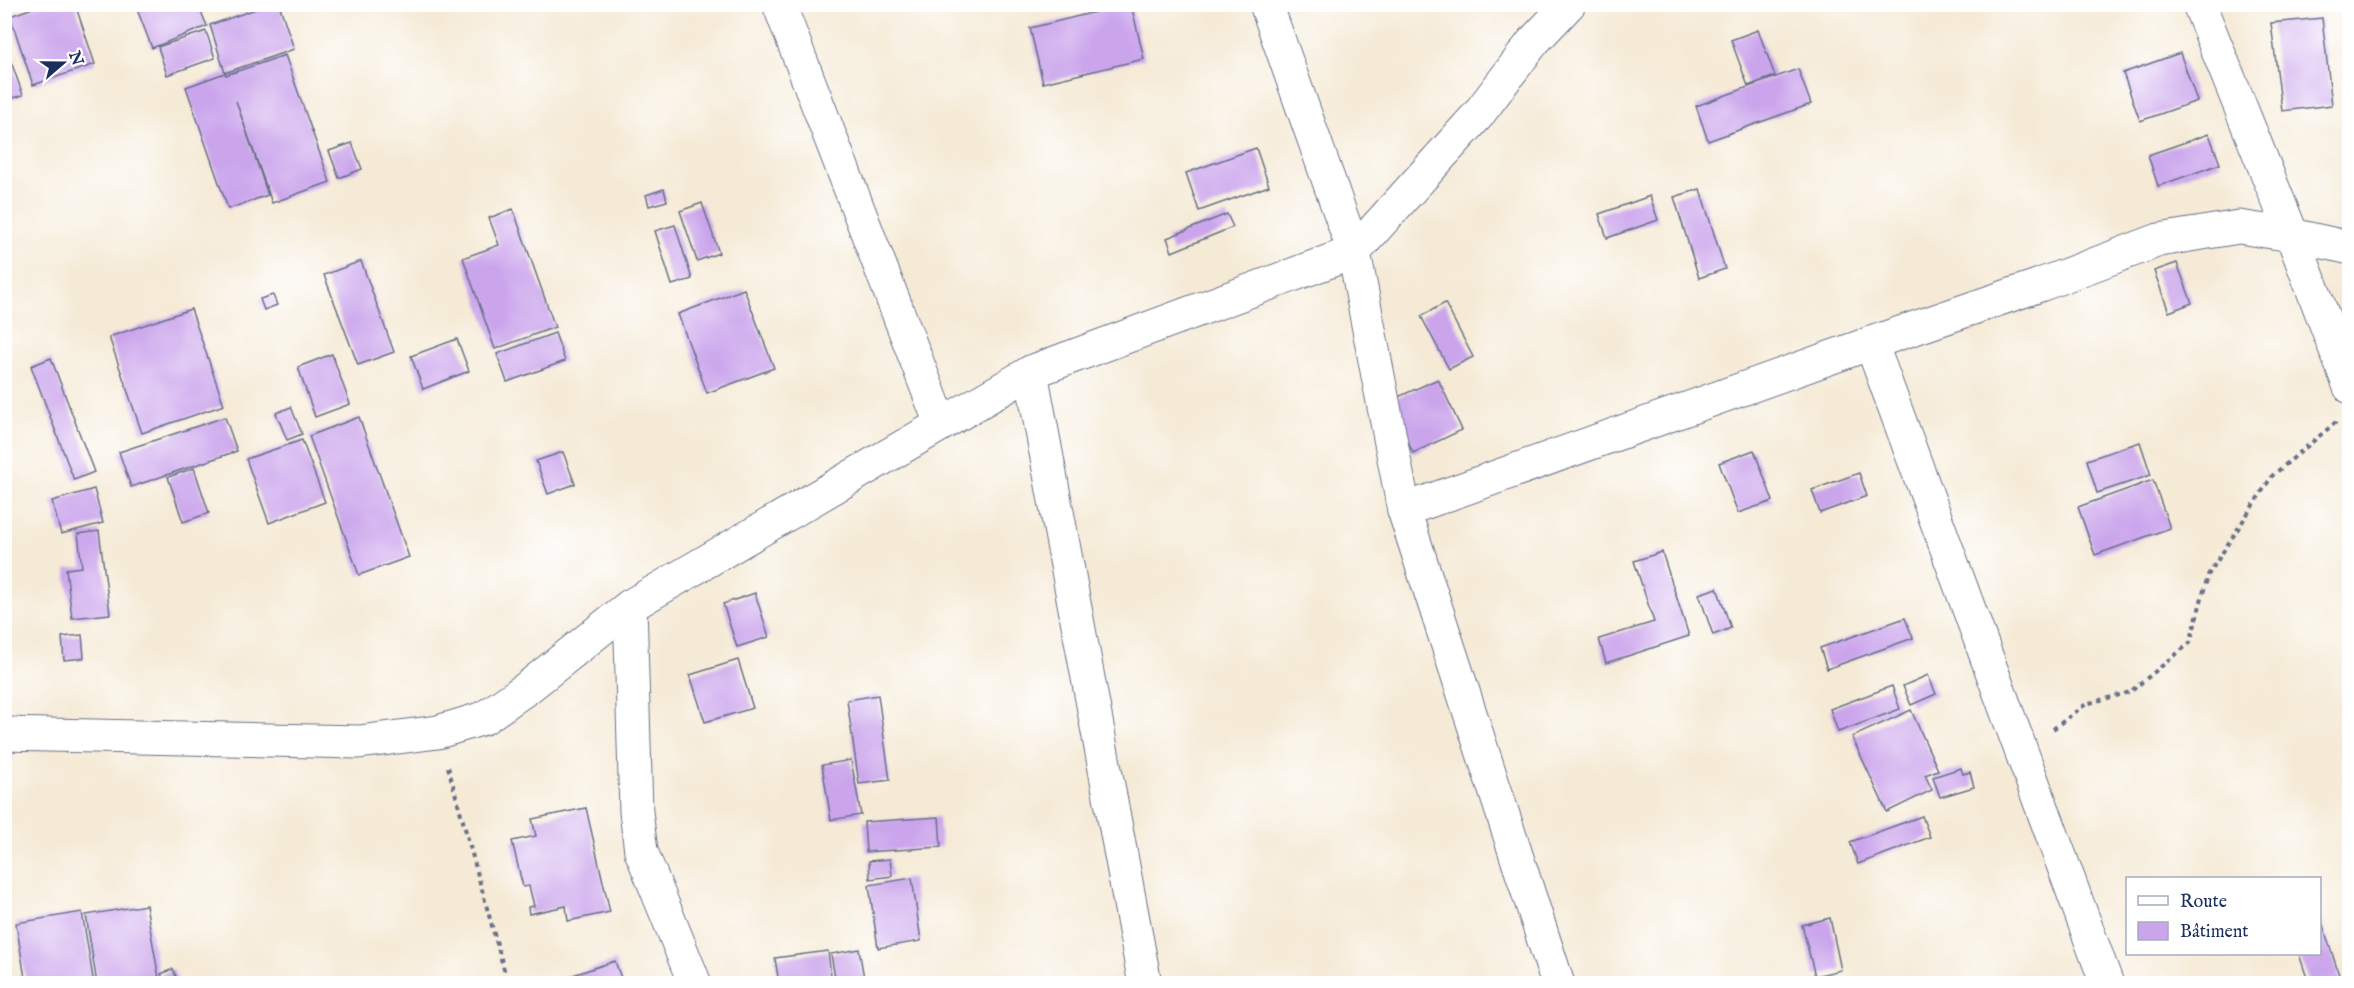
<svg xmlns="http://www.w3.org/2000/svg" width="2354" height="988" font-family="'IM FELL English',serif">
  <rect width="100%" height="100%" fill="#fff"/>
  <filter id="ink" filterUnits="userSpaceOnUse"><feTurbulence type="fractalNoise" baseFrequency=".0167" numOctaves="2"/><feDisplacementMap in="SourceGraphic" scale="12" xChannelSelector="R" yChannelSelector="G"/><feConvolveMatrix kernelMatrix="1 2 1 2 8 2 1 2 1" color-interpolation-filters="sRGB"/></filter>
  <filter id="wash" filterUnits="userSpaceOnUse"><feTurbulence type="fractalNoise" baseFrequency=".008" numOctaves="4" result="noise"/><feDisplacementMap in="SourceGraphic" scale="24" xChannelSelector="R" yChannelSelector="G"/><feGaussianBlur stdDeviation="1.35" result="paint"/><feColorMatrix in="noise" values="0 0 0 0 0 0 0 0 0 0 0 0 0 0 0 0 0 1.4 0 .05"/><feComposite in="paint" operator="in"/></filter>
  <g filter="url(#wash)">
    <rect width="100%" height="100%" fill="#f5ead6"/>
    <g id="blocks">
      <g fill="#cba5ec">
        <path d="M 44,4 L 75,4 L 95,64 L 33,85 L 10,16 Z"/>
        <path d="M 135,4 L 198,4 L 207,26 L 152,48 Z"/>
        <path d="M 270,4 L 279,4 L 294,49 L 225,73 L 210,25 Z"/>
        <path d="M 1128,4 L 1131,4 L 1144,59 L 1043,83 L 1030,28 Z"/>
        <path d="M 2322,18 L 2332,105 L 2282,111 L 2271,23 Z"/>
        <path d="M 1758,30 L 1775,76 L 1748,86 L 1731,40 Z"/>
        <path d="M 206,31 L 215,58 L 167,75 L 158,47 Z"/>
        <path d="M 4,42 L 23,95 L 4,101 Z"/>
        <path d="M 2180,53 L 2197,101 L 2140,121 L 2123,73 Z"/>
        <path d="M 285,55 L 330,182 L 272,203 L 236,101 L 268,195 L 228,209 L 186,87 L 225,73 L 226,75 Z"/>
        <path d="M 1798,69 L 1811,104 L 1708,141 L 1696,106 Z"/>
        <path d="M 2209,134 L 2220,164 L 2158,186 L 2148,155 Z"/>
        <path d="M 352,143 L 362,169 L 339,178 L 329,151 Z"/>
        <path d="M 1256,148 L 1269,186 L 1199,211 L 1186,173 Z"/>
        <path d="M 664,189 L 667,201 L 649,206 L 646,195 Z"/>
        <path d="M 1700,189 L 1725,269 L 1699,278 L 1674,197 Z"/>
        <path d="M 1650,196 L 1658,220 L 1607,238 L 1599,214 Z"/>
        <path d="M 702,203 L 719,253 L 697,261 L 680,211 Z"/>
        <path d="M 513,209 L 555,327 L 495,349 L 463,258 L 499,245 L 489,218 Z"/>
        <path d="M 1227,214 L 1233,227 L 1172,252 L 1167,238 Z"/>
        <path d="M 675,225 L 692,279 L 672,285 L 655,231 Z"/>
        <path d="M 361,261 L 394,352 L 358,365 L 324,275 Z"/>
        <path d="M 2177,263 L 2192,303 L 2169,312 L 2154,271 Z"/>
        <path d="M 744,289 L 774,368 L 707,393 L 678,314 Z"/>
        <path d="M 273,295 L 277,305 L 264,310 L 260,299 Z"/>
        <path d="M 1445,303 L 1473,357 L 1449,369 L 1421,316 Z"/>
        <path d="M 191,309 L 224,405 L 142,433 L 109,337 Z"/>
        <path d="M 555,333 L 565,361 L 507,382 L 497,354 Z"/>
        <path d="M 457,339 L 469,371 L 423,389 L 411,356 Z"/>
        <path d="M 332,354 L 350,404 L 315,417 L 298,367 Z"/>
        <path d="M 51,358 L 94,472 L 74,480 L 31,366 Z"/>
        <path d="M 1438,379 L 1462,430 L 1413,453 L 1389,401 Z"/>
        <path d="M 291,407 L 302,434 L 287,440 L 276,413 Z"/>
        <path d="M 225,417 L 237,451 L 131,487 L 119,452 Z"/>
        <path d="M 359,417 L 409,557 L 359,575 L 309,436 Z"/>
        <path d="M 302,440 L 325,502 L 269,523 L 246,459 Z"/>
        <path d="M 2140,442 L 2151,475 L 2097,493 L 2087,460 Z"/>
        <path d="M 1754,450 L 1773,501 L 1738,513 L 1719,463 Z"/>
        <path d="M 563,452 L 575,484 L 548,494 L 536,461 Z"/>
        <path d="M 194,468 L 209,513 L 183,522 L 168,477 Z"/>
        <path d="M 1859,473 L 1867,496 L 1820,513 L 1812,490 Z"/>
        <path d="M 2153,480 L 2170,528 L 2095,555 L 2078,507 Z"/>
        <path d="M 94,489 L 103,523 L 61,534 L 52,501 Z"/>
        <path d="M 99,531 L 110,614 L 72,618 L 66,569 L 82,567 L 78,534 Z"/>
        <path d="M 1662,552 L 1689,636 L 1606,663 L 1599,639 L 1654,622 L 1634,561 Z"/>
        <path d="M 1717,588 L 1731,628 L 1713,635 L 1699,594 Z"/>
        <path d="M 755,593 L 769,637 L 737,647 L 723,604 Z"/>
        <path d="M 1905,618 L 1913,638 L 1827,669 L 1820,648 Z"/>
        <path d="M 82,635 L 84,658 L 64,660 L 62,637 Z"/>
        <path d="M 738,660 L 753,708 L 705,722 L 690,675 Z"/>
        <path d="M 1928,675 L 1936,694 L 1911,705 L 1903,686 Z"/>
        <path d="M 1892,686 L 1900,709 L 1838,732 L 1830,709 Z"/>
        <path d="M 878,695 L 890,780 L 859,784 L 847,700 Z"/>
        <path d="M 1911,710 L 1938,770 L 1925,775 L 1932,790 L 1887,812 L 1852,737 Z"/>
        <path d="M 851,760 L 861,815 L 831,820 L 822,765 Z"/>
        <path d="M 1961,768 L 1963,774 L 1970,772 L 1974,787 L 1940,797 L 1933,777 Z"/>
        <path d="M 586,808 L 610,912 L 568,921 L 566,906 L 529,914 L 528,907 L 534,906 L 529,886 L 523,887 L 512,841 L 536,836 L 532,819 Z"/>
        <path d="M 1922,816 L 1930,837 L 1858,864 L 1850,842 Z"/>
        <path d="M 939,817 L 941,847 L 866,852 L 864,822 Z"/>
        <path d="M 890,859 L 892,876 L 870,879 L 869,861 Z"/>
        <path d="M 912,878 L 921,941 L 878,948 L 869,885 Z"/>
        <path d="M 146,905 L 160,984 L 97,984 L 86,915 Z"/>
        <path d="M 82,912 L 94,984 L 26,984 L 16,923 Z"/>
        <path d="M 2320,916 L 2342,984 L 2309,984 L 2299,954 L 2320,954 Z"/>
        <path d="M 1830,918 L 1841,970 L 1815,976 L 1802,925 Z"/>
        <path d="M 859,949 L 865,984 L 836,984 L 831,954 Z"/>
        <path d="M 828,951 L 832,984 L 779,984 L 775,958 Z"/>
        <path d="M 615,961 L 623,984 L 573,984 L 570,976 Z"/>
        <path d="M 173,969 L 179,984 L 165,984 L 161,974 Z"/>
      </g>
    </g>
  </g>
  <g filter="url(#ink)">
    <use href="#blocks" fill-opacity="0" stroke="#677088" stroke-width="1.5"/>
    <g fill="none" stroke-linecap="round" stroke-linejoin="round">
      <defs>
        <g id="street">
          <path d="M 779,4 L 941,424"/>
          <path d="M 1266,4 L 1354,252 L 1404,510 L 1558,984"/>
          <path d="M 2199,4 L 2292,235 L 2350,248"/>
          <path d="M 1871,343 L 2107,984"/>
          <path d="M 1031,372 L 1145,984"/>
          <path d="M 1404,510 L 1871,343 L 2040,285 L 2159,240 L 2239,227 L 2292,235 L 2350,387"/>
          <path d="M 630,606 L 636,812 L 641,851 L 695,984"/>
          <path d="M 4,734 L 359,742 L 438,732 L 484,718 L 527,688 L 630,606 L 1031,372 L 1354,252 L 1477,116 L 1533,42 L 1569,4"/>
        </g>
      </defs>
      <use href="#street" stroke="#677088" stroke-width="35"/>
      <g stroke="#677088" stroke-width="4" stroke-dasharray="4.5 4.5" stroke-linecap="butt">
        <path d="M 2053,729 L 2086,704 L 2130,692 L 2190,643 L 2208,575 L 2272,476 L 2336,422"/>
        <path d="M 448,767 L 508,984"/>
      </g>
      <use href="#street" stroke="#fff" stroke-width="33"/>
    </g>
  </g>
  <rect width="2354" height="988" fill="none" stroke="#fff" stroke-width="24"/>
  <rect x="2126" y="877" width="195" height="78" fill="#ffffff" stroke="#a4acbf" stroke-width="1.5"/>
  <rect x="2138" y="896" width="30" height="9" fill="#ffffff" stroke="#a4acbf" stroke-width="1.5"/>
  <text x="2180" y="907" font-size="18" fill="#1b2f5e">Route</text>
  <rect x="2138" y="922" width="30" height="18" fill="#cba5ec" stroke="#a4acbf" stroke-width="1.5"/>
  <text x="2180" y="937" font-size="18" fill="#1b2f5e">Bâtiment</text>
  <g transform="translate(63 63) rotate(70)" stroke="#ffffff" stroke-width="4.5" paint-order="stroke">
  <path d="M0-4.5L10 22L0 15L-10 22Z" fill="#1b2f5e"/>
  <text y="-9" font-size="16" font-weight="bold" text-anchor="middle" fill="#1b2f5e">N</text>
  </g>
</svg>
